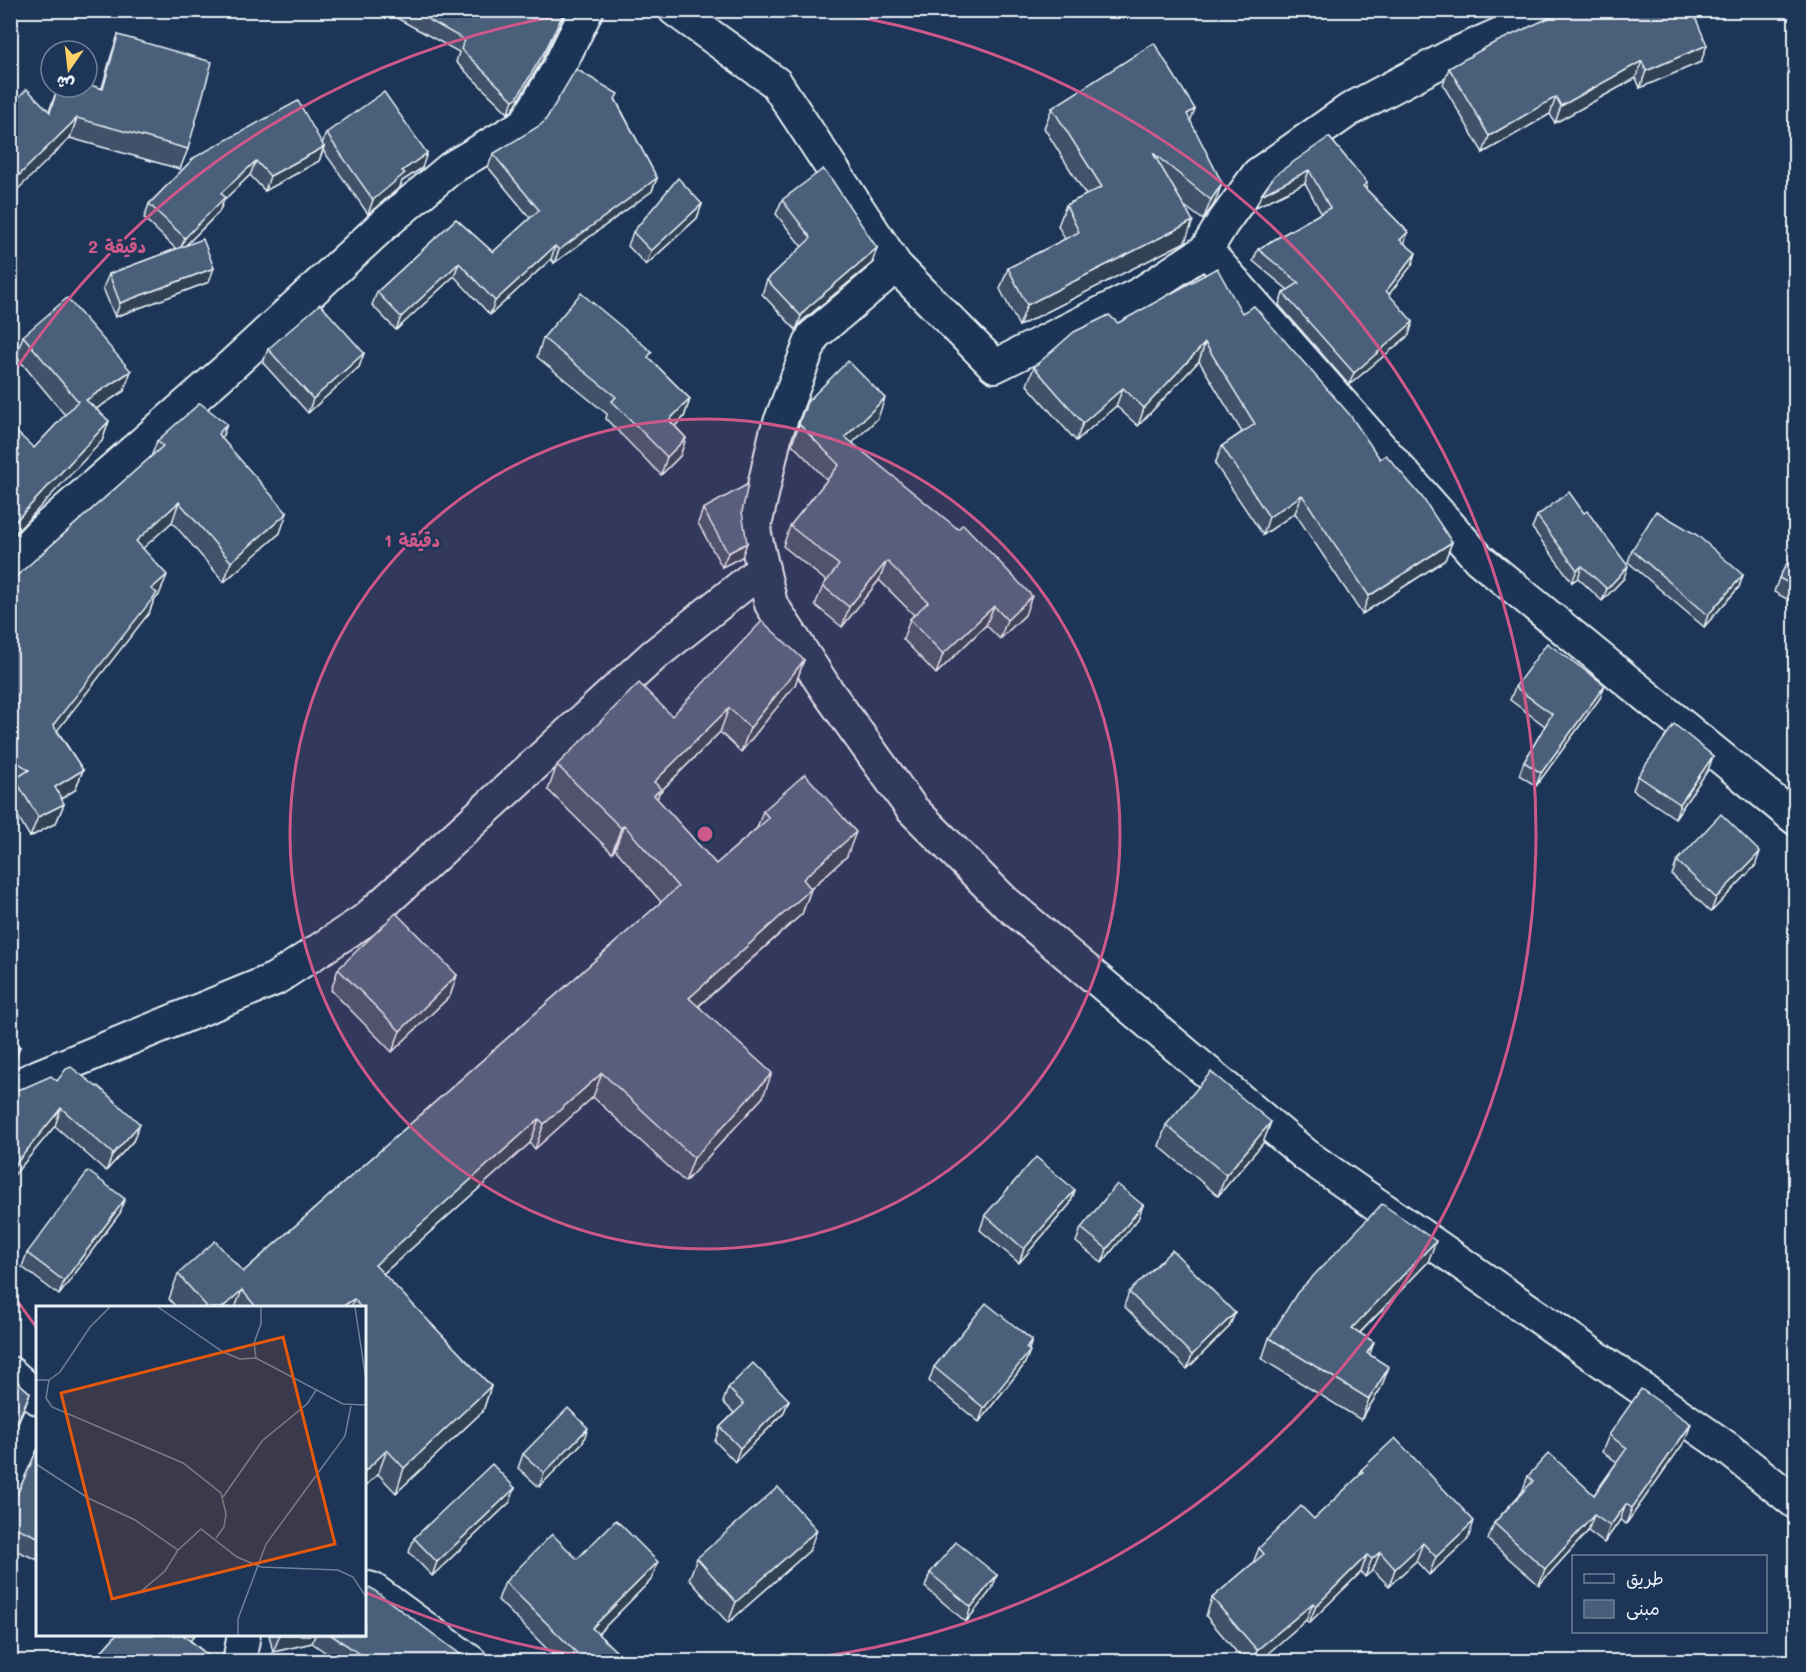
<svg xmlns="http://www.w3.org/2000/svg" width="1806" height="1672" font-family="Mali,'Playpen Sans Arabic',sans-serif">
  <rect width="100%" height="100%" fill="#1d3557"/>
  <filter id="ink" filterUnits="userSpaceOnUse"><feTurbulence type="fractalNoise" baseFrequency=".0167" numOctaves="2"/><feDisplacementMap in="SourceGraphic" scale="12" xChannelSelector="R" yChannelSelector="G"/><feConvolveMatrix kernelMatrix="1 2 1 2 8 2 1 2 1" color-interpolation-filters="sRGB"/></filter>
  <g filter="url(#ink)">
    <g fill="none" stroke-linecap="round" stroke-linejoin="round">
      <defs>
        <g id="minor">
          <path d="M 675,10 L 776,83 L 896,266 L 995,366 L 1141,293 L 1206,250 L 1479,559 L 1796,819"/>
          <path d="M 1206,250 L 1222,224 L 1258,174 L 1349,110 L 1453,55 L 1554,10"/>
          <path d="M 896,266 L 813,336 L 776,433 L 754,530 L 771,604 L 826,689 L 912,809 L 1004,901 L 1307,1156 L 1727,1448 L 1796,1503"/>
          <path d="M 10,565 L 40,533 L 233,364 L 382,226 L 451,168 L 525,124 L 557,71 L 587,10"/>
          <path d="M 10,1089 L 36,1077 L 275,979 L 365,920 L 653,656 L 763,569"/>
          <path d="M 10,1373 L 38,1398"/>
          <path d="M 364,1587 L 372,1589 L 471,1662"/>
          <path d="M 239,1662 L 244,1634"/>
        </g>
      </defs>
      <use href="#minor" stroke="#e8f1f8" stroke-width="36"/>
      <use href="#minor" stroke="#1d3557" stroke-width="32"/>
    </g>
    <g fill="#3f5169" stroke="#e8f1f8" stroke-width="1.5">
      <path d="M 382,10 L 565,10 L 561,22 L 541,62 L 512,111 L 508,113 L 456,62 L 459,52 Z"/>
      <path d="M 1576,13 L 1701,62 L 1640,88 L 1636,78 L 1555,123 L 1550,114 L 1483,153 L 1443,85 L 1449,68 Z"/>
      <path d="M 118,35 L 188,149 L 180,169 L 70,138 L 49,111 L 58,87 L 87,87 L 102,88 L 111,56 Z"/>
      <path d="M 616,100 L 657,178 L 652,191 L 554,263 L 551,259 L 490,315 L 454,276 L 396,330 L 372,305 L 377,292 L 456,219 L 493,252 L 530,218 L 488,167 L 493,154 Z"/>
      <path d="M 1052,108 L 1190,121 L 1222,183 L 1214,204 L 1203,220 L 1182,204 L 1185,242 L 1019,326 L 1000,289 L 1008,268 L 1065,239 L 1058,226 L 1066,205 L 1086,195 L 1044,128 Z"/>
      <path d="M 326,133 L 422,168 L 402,181 L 400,187 L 368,214 L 323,150 L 319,161 L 265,191 L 250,175 L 224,200 L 219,212 L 186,245 L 209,282 L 115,317 L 103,288 L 109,274 L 176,249 L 144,218 L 149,204 L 195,157 L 322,144 Z"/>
      <path d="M 1329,137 L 1367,183 L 1366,189 L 1408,232 L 1404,243 L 1416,253 L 1412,265 L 1389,294 L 1409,335 L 1349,385 L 1279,305 L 1283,293 L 1288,290 L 1253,261 L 1258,249 L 1321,213 L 1305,183 L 1256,207 Z"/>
      <path d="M 782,200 L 872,263 L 801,322 L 796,330 L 762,294 L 767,280 L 802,247 L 776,214 Z"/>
      <path d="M 702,204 L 697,218 L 646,265 L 628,246 L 633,232 Z"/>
      <path d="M 1242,313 L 1380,459 L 1452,542 L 1445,560 L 1362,614 L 1295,513 L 1263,535 L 1215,464 L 1222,446 L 1242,432 L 1199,361 L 1138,426 L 1116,406 L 1076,441 L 1027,385 L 1034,367 L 1118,323 Z"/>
      <path d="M 23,336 L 124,391 L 96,409 L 109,421 L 102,441 L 34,448 L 65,415 L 16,356 Z"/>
      <path d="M 543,338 L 650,359 L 690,399 L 684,417 L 675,426 L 686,438 L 680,456 L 661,475 L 606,419 L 607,414 L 537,357 Z"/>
      <path d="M 268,349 L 364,353 L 359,367 L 308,413 L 263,363 Z"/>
      <path d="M 807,402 L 878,418 L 852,443 L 1025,615 L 1000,639 L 986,625 L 936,674 L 903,639 L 910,619 L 914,615 L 879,580 L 842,627 L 815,605 L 823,586 L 826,581 L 783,546 L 790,526 L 827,480 L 792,444 Z"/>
      <path d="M 227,424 L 222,438 L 280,533 L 224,582 L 172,522 L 143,548 L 159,595 L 154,600 L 149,613 L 57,730 L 83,770 L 75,790 L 61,799 L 64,804 L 56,823 L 30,837 L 10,803 L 10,792 L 14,784 L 10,782 L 10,582 L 151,457 L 157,441 Z"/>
      <path d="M 703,509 L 742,557 L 722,567 L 698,523 Z"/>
      <path d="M 1537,516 L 1624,578 L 1602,601 L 1578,578 L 1572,582 L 1532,528 Z"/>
      <path d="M 1796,547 L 1796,604 L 1774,592 L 1779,578 Z"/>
      <path d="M 1632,550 L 1743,575 L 1739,587 L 1704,627 L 1628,562 Z"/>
      <path d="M 804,660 L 795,685 L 741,752 L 720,732 L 659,793 L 657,799 L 716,864 L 757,828 L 763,811 L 847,856 L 811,889 L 802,914 L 699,1006 L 763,1097 L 685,1182 L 593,1097 L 535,1149 L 530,1143 L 383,1274 L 491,1386 L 483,1411 L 396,1493 L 378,1474 L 364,1487 L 364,1308 L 177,1308 L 169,1299 L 178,1274 L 243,1272 L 661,902 L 615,849 L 612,853 L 548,790 L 557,765 Z"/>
      <path d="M 1515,687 L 1600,698 L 1536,786 L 1519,775 L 1524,762 L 1545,726 L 1510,700 Z"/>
      <path d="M 1713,756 L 1708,770 L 1675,818 L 1633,790 L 1638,776 Z"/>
      <path d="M 1677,861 L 1755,866 L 1711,912 L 1672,875 Z"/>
      <path d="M 338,969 L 457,975 L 450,996 L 392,1052 L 331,990 Z"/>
      <path d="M 57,1081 L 140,1124 L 133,1141 L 106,1171 L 55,1126 L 10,1180 L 10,1088 L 14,1090 L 24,1088 Z"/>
      <path d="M 1166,1125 L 1263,1143 L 1218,1196 L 1159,1146 Z"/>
      <path d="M 1075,1190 L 1070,1204 L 1019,1263 L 980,1230 L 985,1215 Z"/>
      <path d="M 1143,1205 L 1138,1219 L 1102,1263 L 1076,1242 L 1081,1228 Z"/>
      <path d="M 120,1213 L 59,1295 L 22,1267 L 27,1253 Z"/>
      <path d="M 1428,1262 L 1360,1333 L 1369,1355 L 1381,1388 L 1361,1420 L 1262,1359 L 1269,1338 Z"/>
      <path d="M 1129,1292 L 1235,1313 L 1229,1327 L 1187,1369 L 1124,1306 Z"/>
      <path d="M 1032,1340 L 1024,1365 L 979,1422 L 929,1381 L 934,1367 Z"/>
      <path d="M 10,1375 L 30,1393 L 10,1441 Z"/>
      <path d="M 728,1388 L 789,1400 L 783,1414 L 735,1462 L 715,1441 L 720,1427 L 734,1413 L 723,1402 Z"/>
      <path d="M 1609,1435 L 1685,1441 L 1626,1524 L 1620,1520 L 1604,1543 L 1588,1531 L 1539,1585 L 1488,1540 L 1494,1523 L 1522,1492 L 1528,1476 L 1594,1495 L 1617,1462 L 1602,1452 Z"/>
      <path d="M 583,1442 L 539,1487 L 518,1468 L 523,1454 Z"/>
      <path d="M 38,1448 L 38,1560 L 10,1548 L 10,1510 Z"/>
      <path d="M 1361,1470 L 1468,1539 L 1429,1575 L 1416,1561 L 1389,1586 L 1373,1570 L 1365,1577 L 1361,1572 L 1309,1623 L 1306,1620 L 1258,1662 L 1245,1662 L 1206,1616 L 1212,1598 L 1253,1563 L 1259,1548 L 1314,1519 L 1359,1476 Z"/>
      <path d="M 515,1488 L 510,1502 L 432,1576 L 409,1552 L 414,1538 Z"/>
      <path d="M 809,1551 L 728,1623 L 689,1579 L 697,1558 Z"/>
      <path d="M 577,1559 L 651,1580 L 598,1634 L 627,1662 L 560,1662 L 498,1600 L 505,1582 Z"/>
      <path d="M 930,1573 L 997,1575 L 992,1589 L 966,1622 L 925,1587 Z"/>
      <path d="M 116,1635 L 195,1635 L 190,1640 L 216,1662 L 97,1662 L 101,1652 Z"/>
      <path d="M 269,1635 L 364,1635 L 473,1662 L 339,1662 L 312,1643 L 273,1652 Z"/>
    </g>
    <g fill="#334255" stroke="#e8f1f8" stroke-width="1.5">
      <path d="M 565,10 L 561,22 L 541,62 L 512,111 L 508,113 L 513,100 Z"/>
      <path d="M 1707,45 L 1701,62 L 1640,88 L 1646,71 Z"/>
      <path d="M 1642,61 L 1636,78 L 1555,123 L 1561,106 Z"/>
      <path d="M 1556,97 L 1550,114 L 1483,153 L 1489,136 Z"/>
      <path d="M 1195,109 L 1187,130 L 1187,114 Z"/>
      <path d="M 77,118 L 70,138 L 10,197 L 10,184 Z"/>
      <path d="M 324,147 L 319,161 L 265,191 L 270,176 Z"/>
      <path d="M 427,153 L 422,168 L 402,181 L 400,187 L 368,214 L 373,200 L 402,171 Z"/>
      <path d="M 256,161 L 250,175 L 224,200 L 219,212 L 179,252 L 185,238 L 221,193 Z"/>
      <path d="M 1309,170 L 1305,183 L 1256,207 L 1261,195 Z"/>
      <path d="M 657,178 L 652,191 L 554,263 L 559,250 Z"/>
      <path d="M 1222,183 L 1214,204 L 1203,220 L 1211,200 Z"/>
      <path d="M 702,204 L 697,218 L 646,265 L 651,251 Z"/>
      <path d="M 1193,221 L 1185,242 L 1019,326 L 1027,305 Z"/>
      <path d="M 1408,232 L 1404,244 L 1400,240 Z"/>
      <path d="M 555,246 L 551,259 L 490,315 L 495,301 Z"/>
      <path d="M 877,248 L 872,263 L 801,322 L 796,330 L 801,316 L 807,308 Z"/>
      <path d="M 1416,253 L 1412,265 L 1382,303 L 1386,291 Z"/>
      <path d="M 459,263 L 454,276 L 396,330 L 401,317 Z"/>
      <path d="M 214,268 L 209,282 L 115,317 L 120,303 Z"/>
      <path d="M 1413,322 L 1409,335 L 1349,385 L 1354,373 Z"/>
      <path d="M 1205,343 L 1199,361 L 1138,426 L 1144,408 Z"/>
      <path d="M 364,353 L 359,367 L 308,413 L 313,399 Z"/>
      <path d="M 131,371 L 124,391 L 79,420 L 86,400 Z"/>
      <path d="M 1123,388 L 1116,406 L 1076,441 L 1083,423 Z"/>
      <path d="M 885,398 L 878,418 L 838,457 L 845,437 Z"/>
      <path d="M 690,399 L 684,417 L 662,438 L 669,420 Z"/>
      <path d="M 109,421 L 102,441 L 10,539 L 10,527 Z"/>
      <path d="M 227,424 L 219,444 L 218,434 Z"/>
      <path d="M 686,438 L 680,456 L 661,475 L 667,457 Z"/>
      <path d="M 20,455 L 10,475 L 10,458 Z"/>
      <path d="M 1302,495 L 1295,513 L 1263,535 L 1269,517 Z"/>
      <path d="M 179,502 L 172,522 L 129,561 L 136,541 Z"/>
      <path d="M 287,513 L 280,533 L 224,582 L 231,562 Z"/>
      <path d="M 1452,542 L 1445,560 L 1362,614 L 1369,596 Z"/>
      <path d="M 747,543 L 742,557 L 722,567 L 728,553 Z"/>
      <path d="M 887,561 L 879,580 L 842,627 L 849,607 Z"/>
      <path d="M 1582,566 L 1578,578 L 1572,582 L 1577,570 Z"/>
      <path d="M 1628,566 L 1624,578 L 1602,601 L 1607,589 Z"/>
      <path d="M 167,575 L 159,595 L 154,600 L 149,613 L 46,745 L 53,725 L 151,589 Z"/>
      <path d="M 1743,575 L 1739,587 L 1704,627 L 1708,615 Z"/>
      <path d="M 1032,596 L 1025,615 L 1000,639 L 1007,620 Z"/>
      <path d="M 994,606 L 986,625 L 936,674 L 943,654 Z"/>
      <path d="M 804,660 L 795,685 L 741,752 L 750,728 Z"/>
      <path d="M 1605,685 L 1600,698 L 1536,786 L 1541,773 Z"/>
      <path d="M 729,708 L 720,732 L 659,793 L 652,813 L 654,782 Z"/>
      <path d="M 1713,756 L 1708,770 L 1675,818 L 1680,804 Z"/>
      <path d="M 83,770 L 75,790 L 48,807 L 55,787 Z"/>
      <path d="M 64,804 L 56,823 L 30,837 L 38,817 Z"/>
      <path d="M 624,825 L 615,849 L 612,853 L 621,828 Z"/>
      <path d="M 856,832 L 847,856 L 794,904 L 803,879 Z"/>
      <path d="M 1760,852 L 1755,866 L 1711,912 L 1716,898 Z"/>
      <path d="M 811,889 L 802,914 L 680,1022 L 689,998 Z"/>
      <path d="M 457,975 L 450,996 L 392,1052 L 400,1031 Z"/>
      <path d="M 20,1047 L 13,1068 L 10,1069 L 10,1053 Z"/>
      <path d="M 602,1073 L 593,1097 L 535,1149 L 544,1124 Z"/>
      <path d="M 772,1073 L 763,1097 L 685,1182 L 694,1158 Z"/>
      <path d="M 61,1108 L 55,1126 L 10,1180 L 10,1171 Z"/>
      <path d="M 539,1119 L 530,1143 L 366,1289 L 375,1265 Z"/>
      <path d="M 1271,1122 L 1263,1143 L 1218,1196 L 1226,1175 Z"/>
      <path d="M 140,1124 L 133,1141 L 106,1171 L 113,1154 Z"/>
      <path d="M 1075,1190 L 1070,1204 L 1019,1263 L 1024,1249 Z"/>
      <path d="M 125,1199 L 120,1213 L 59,1295 L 64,1281 Z"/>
      <path d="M 1143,1205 L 1138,1219 L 1102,1263 L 1107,1249 Z"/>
      <path d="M 1436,1241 L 1428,1262 L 1344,1349 L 1352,1328 Z"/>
      <path d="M 242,1290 L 235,1308 L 222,1308 Z"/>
      <path d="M 354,1299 L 351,1308 L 340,1308 Z"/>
      <path d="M 1235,1313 L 1229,1327 L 1187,1369 L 1192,1355 Z"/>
      <path d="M 1032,1340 L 1027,1354 L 1030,1351 L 1024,1365 L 979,1422 L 984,1408 Z"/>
      <path d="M 1374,1342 L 1367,1363 L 1367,1353 Z"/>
      <path d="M 1389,1367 L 1381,1388 L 1361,1420 L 1369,1399 Z"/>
      <path d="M 491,1386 L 483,1411 L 396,1493 L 404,1468 Z"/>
      <path d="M 30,1393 L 24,1409 L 10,1441 L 15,1427 Z"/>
      <path d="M 789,1400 L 783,1414 L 735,1462 L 740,1448 Z"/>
      <path d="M 1691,1424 L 1685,1441 L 1626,1524 L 1632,1508 Z"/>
      <path d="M 588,1428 L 583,1442 L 539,1487 L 544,1473 Z"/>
      <path d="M 387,1450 L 378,1474 L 364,1487 L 364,1472 Z"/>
      <path d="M 515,1488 L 510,1502 L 432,1576 L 437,1562 Z"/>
      <path d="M 1626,1504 L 1620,1520 L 1604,1543 L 1610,1526 Z"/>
      <path d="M 1594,1515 L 1588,1531 L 1539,1585 L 1545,1569 Z"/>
      <path d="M 1474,1521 L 1468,1539 L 1429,1575 L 1436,1557 Z"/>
      <path d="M 817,1530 L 809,1551 L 728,1623 L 736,1602 Z"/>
      <path d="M 1423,1543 L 1416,1561 L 1389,1586 L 1395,1569 Z"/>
      <path d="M 1380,1552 L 1373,1570 L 1365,1577 L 1372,1559 Z"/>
      <path d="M 1367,1555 L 1361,1572 L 1309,1623 L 1316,1606 Z"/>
      <path d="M 658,1562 L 651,1580 L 585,1647 L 592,1628 Z"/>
      <path d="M 997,1575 L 992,1589 L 966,1622 L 971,1607 Z"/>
      <path d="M 1313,1603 L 1306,1620 L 1258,1662 L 1253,1662 L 1257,1650 Z"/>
      <path d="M 186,1635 L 195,1635 L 178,1653 L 184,1636 Z"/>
      <path d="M 280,1635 L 315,1635 L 312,1643 L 273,1652 Z"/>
    </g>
    <g fill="#495e7a" stroke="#e8f1f8" stroke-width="1.5">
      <path d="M 411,10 L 565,10 L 546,49 L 517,98 L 513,100 L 461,49 L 465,40 Z"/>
      <path d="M 1566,10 L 1574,10 L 1576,13 L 1581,10 L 1692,10 L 1707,45 L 1646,71 L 1642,61 L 1561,106 L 1556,97 L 1489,136 L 1449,68 L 1490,45 Z"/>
      <path d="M 118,35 L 212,62 L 188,149 L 77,118 L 10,184 L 10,106 L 27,89 L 50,112 L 58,87 L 87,87 L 87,84 L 103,89 Z"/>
      <path d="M 1154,43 L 1195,109 L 1187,114 L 1222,183 L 1211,200 L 1153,153 L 1193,221 L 1027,305 L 1008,268 L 1079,232 L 1066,205 L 1102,187 L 1052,108 Z"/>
      <path d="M 576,69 L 618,94 L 615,99 L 657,178 L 559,250 L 555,246 L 495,301 L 459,263 L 401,317 L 377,292 L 456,219 L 493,252 L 539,210 L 493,154 L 539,126 L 545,121 Z"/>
      <path d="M 384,92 L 427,153 L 402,171 L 405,173 L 373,200 L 326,133 Z"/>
      <path d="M 298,101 L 324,147 L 270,176 L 256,161 L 221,193 L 225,197 L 185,238 L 149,204 L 195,157 Z"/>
      <path d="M 1329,137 L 1367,183 L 1363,186 L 1408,232 L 1400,240 L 1416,253 L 1386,291 L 1413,322 L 1354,373 L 1283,293 L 1299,283 L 1258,249 L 1330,208 L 1309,170 L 1261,195 L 1275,175 Z"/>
      <path d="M 823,169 L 832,180 L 877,248 L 807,308 L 801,316 L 767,280 L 811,238 L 782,200 Z"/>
      <path d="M 678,178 L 702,204 L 651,251 L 633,232 Z"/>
      <path d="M 203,239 L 214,268 L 120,303 L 109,274 Z"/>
      <path d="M 1217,268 L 1242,313 L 1254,306 L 1350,415 L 1380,459 L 1386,455 L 1422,497 L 1452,542 L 1369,596 L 1302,495 L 1269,517 L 1222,446 L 1255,424 L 1205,343 L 1144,408 L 1123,388 L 1083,423 L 1034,367 L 1074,332 L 1109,315 L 1118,323 Z"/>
      <path d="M 581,293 L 652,352 L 648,357 L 690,399 L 669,420 L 686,438 L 667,457 L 612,401 L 616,397 L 543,338 Z"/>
      <path d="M 67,298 L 131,371 L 86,400 L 109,421 L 10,527 L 10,462 L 20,455 L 10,458 L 10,426 L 34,448 L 78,401 L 23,336 Z"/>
      <path d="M 320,304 L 364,353 L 313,399 L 268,349 Z"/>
      <path d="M 848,361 L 885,398 L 845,437 L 958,529 L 963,524 L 1032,596 L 1007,620 L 994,606 L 943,654 L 910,619 L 928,602 L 887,561 L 849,607 L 823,586 L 839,565 L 790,526 L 839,465 L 799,424 L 803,412 L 806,409 L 805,407 L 807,402 Z"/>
      <path d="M 200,403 L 227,424 L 218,434 L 287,513 L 231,562 L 179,502 L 136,541 L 167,575 L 151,589 L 157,593 L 53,725 L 83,770 L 55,787 L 64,804 L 38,817 L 15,779 L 29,770 L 10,757 L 10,582 L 163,446 L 157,441 Z"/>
      <path d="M 748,484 L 742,512 L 747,543 L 728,553 L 703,509 Z"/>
      <path d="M 1569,492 L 1584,513 L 1587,511 L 1628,566 L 1607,589 L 1582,566 L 1577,570 L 1537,516 Z"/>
      <path d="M 1656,511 L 1697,535 L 1743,575 L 1708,615 L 1632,550 Z"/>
      <path d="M 1796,547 L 1796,587 L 1779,578 Z"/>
      <path d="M 762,621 L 804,660 L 750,728 L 729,708 L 654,782 L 661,789 L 654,795 L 716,864 L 769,818 L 763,811 L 805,774 L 856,832 L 803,879 L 811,889 L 689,998 L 772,1073 L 694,1158 L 602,1073 L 544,1124 L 539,1119 L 375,1265 L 491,1386 L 404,1468 L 387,1450 L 364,1472 L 364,1308 L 361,1308 L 354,1299 L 340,1308 L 257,1308 L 242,1290 L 222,1308 L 208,1308 L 178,1274 L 215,1241 L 243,1272 L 678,887 L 624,825 L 621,828 L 557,765 L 639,683 L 672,716 Z"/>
      <path d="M 1547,643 L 1605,685 L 1541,773 L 1524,762 L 1552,714 L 1515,687 Z"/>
      <path d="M 1674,724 L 1713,756 L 1680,804 L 1638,776 Z"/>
      <path d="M 1721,814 L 1760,852 L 1716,898 L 1677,861 Z"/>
      <path d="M 396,913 L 457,975 L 400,1031 L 338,969 Z"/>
      <path d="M 15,1043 L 20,1047 L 10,1053 L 10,1049 Z"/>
      <path d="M 71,1067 L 97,1087 L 98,1086 L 140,1124 L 113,1154 L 61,1108 L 10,1171 L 10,1088 L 14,1090 L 24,1088 L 51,1076 L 57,1081 L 66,1069 Z"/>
      <path d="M 1211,1072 L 1271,1122 L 1226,1175 L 1166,1125 Z"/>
      <path d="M 1036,1157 L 1075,1190 L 1024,1249 L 985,1215 Z"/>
      <path d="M 88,1171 L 125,1199 L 64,1281 L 27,1253 Z"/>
      <path d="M 1117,1184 L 1143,1205 L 1107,1249 L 1081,1228 Z"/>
      <path d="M 1382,1204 L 1436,1241 L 1352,1328 L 1374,1342 L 1367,1353 L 1389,1367 L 1369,1399 L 1269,1338 L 1297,1293 Z"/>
      <path d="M 1172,1250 L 1235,1313 L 1192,1355 L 1129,1292 Z"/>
      <path d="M 986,1303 L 1032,1340 L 1026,1348 L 1030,1351 L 984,1408 L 934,1367 Z"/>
      <path d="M 753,1363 L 789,1400 L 740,1448 L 720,1427 L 744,1404 L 728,1388 Z"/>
      <path d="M 10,1375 L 30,1393 L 15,1427 L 10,1425 Z"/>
      <path d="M 1641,1389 L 1691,1424 L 1632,1508 L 1626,1504 L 1610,1526 L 1594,1515 L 1545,1569 L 1494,1523 L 1533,1481 L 1528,1476 L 1549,1453 L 1594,1495 L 1627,1448 L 1609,1435 Z"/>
      <path d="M 568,1408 L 588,1428 L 544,1473 L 523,1454 Z"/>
      <path d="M 1395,1438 L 1474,1521 L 1436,1557 L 1423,1543 L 1395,1569 L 1380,1552 L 1372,1559 L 1367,1555 L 1316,1606 L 1313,1603 L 1257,1650 L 1212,1598 L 1264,1554 L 1259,1548 L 1301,1506 L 1314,1519 L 1363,1472 L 1361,1470 Z"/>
      <path d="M 38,1448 L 38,1537 L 10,1525 L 10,1510 Z"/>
      <path d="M 492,1464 L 515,1488 L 437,1562 L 414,1538 Z"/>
      <path d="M 778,1487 L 817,1530 L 736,1602 L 697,1558 Z"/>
      <path d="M 616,1520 L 658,1562 L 592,1628 L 627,1662 L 586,1662 L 505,1582 L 552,1534 L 577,1559 Z"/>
      <path d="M 956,1542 L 997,1575 L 971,1607 L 930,1573 Z"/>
      <path d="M 368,1588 L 371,1588 L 467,1659 L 473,1662 L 372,1662 L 331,1635 L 364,1635 L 364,1594 Z"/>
      <path d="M 116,1635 L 186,1635 L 184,1636 L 216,1662 L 111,1662 L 101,1652 Z"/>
      <path d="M 491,1656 L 499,1662 L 483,1662 L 484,1661 Z"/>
      <path d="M 508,1658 L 512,1662 L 505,1662 Z"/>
    </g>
  </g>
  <circle cx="705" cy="834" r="415" fill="#cd598a" fill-opacity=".12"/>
  <g fill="none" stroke="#cd598a" stroke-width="3">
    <circle cx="705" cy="834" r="415"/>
    <path d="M625 1661A831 831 0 0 1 367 1593M37 1328A831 831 0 0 1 12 1293M12 375A831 831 0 0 1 589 11M821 11A831 831 0 0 1 785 1661"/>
  </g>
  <g transform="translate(36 1306)">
    <rect width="330" height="330" fill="#1d3557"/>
    <path fill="none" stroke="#6e8097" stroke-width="1.5" d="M 122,1 L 187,46 L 204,53 L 220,52 L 307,98 L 330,99M 319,1 L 330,74M 220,52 L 218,37 L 225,18 L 225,1M 0,74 L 13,74 L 24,66 L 54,21 L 74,1M 13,74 L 10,92 L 16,101 L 147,157 L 185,187 L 190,208 L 188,221 L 180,232M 0,158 L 52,192 L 99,214 L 142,244 L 165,223 L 201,251 L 225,261 L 302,264 L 317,271 L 330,291M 187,191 L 226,135 L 271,98 L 281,83M 103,287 L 129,265 L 142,244M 202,329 L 202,313 L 230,238 L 309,130 L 315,100"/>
    <path fill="#e8590c" fill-opacity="0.15" stroke="#e8590c" stroke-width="3" d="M 247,31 L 299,238 L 76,293 L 25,87 Z"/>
    <rect width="330" height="330" fill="none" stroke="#e8f1f8" stroke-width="3"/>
  </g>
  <circle cx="705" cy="834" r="9" fill="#cd598a" stroke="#1d3557" stroke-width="3"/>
  <g font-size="18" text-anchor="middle" font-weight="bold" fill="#cd598a" stroke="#1d3557" stroke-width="5" stroke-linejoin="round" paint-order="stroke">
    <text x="117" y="253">2 دقيقة</text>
    <text x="412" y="547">1 دقيقة</text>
  </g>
  <rect width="1806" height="1672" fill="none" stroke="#1d3557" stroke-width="36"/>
  <rect x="18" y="18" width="1770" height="1636" fill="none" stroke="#e8f1f8" stroke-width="2" filter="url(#ink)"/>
  <rect x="1572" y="1555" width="195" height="78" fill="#1d3557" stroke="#6e8097" stroke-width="1.5"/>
  <rect x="1584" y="1574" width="30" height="9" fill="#1d3557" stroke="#6e8097" stroke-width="1.5"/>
  <text x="1626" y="1585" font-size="18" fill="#e8f1f8">طريق</text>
  <rect x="1584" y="1600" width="30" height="18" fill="#495e7a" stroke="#6e8097" stroke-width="1.5"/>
  <text x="1626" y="1615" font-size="18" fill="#e8f1f8">مبنى</text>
  <g transform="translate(69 69) rotate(194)"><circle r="28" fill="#1d3557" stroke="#6e8097" stroke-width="1.5"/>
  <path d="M0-4.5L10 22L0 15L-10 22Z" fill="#ffd166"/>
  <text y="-9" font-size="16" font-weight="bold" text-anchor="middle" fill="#e8f1f8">ش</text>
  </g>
</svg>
